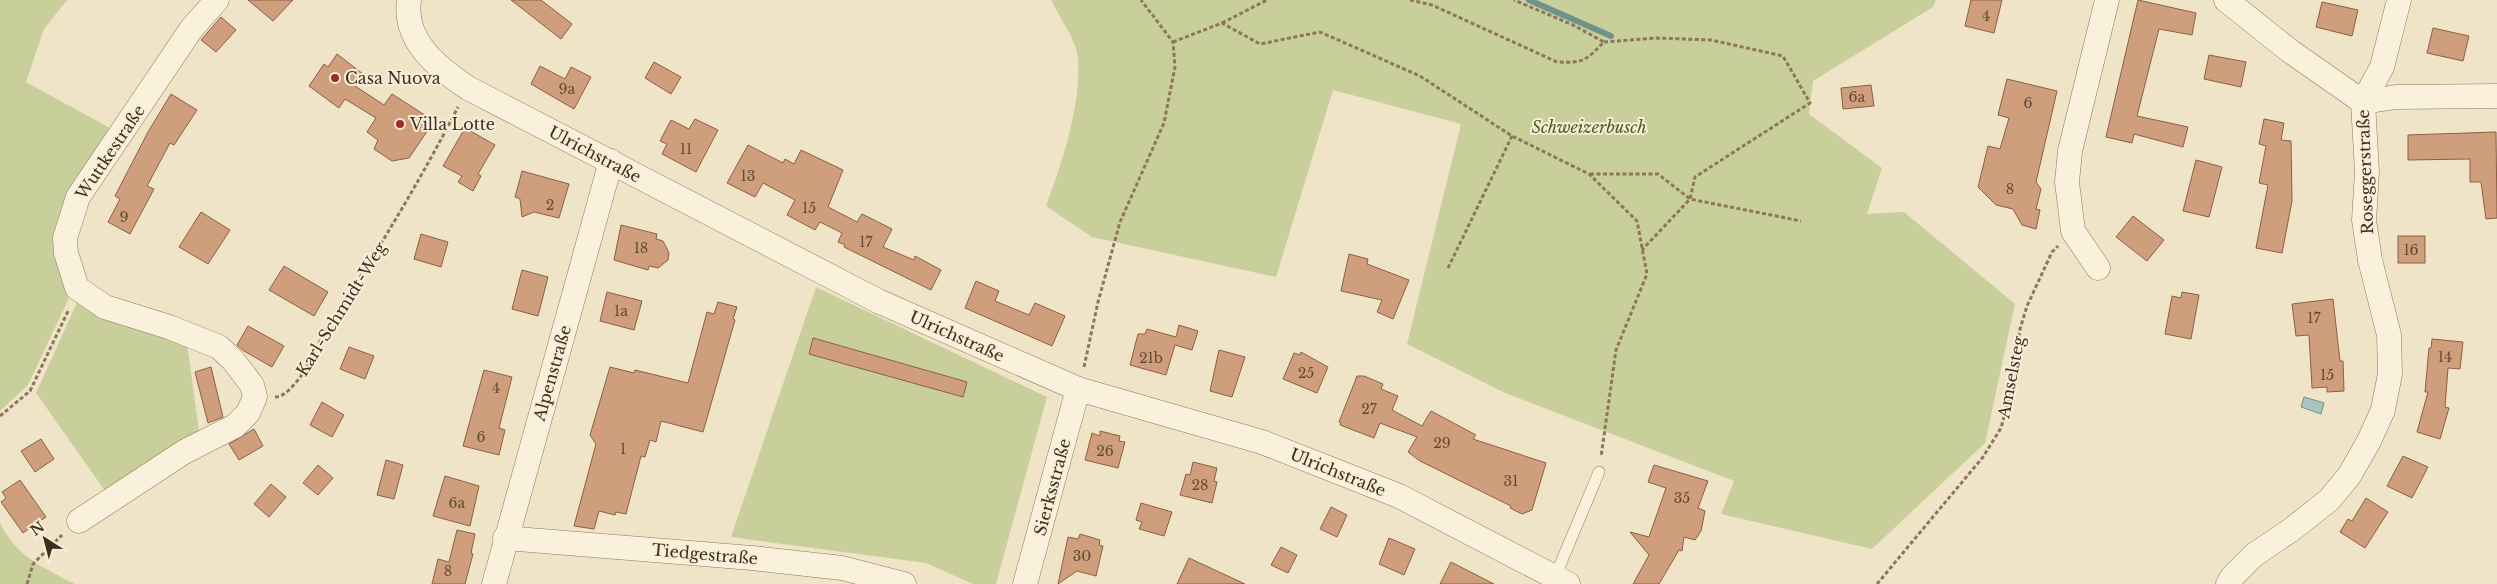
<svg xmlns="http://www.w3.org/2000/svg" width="2497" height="584" font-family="'Libre Baskerville',serif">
  <rect width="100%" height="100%" fill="#f0e4c8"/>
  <g fill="#c9cf9b">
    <path d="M 0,0 L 67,0 L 44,29 L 26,82 L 117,132 L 75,191 L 71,289 L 68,300 L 28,385 L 0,411 Z"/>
    <path d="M 1051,0 L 1936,0 L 1933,7 L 1813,81 L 1809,114 L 1882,168 L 1867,214 L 1904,212 L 2015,304 L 1985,443 L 1872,549 L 1721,514 L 1734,481 L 1505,393 L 1407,344 L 1461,124 L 1333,90 L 1276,277 L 1092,237 L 1046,206 C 1062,163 1084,98 1077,52 C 1074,38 1058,14 1051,0 Z"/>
    <path d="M 816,287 L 1047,397 L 996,584 L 973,584 L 926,563 L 731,537 Z"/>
    <path d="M 80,296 L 187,343 L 200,438 L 108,495 L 36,393 Z"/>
    <path d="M 0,523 C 18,558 42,567 75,584 L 0,584 Z"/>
  </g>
  <path fill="#a9c4bc" stroke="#6f938a" d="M 2304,397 L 2324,403 L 2321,414 L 2301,407 Z"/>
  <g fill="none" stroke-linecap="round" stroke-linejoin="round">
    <path stroke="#6f938a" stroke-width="6" d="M 1529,0 L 1611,36"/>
  </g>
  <g fill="#cf9f7d" stroke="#8d5f41">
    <path d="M 248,0 L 293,0 L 273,21 Z"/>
    <path d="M 511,0 L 541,0 L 572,24 L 561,39 Z"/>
    <path d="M 1971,0 L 2002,0 L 1994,33 L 1965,26 Z"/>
    <path d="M 2138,0 L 2196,13 L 2192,35 L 2159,29 L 2137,116 L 2188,127 L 2183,147 L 2134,134 L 2132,143 L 2106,137 Z"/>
    <path d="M 2322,2 L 2358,10 L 2352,36 L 2316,27 Z"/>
    <path d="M 221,17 L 236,30 L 216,52 L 201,40 Z"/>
    <path d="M 2433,28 L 2469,36 L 2463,61 L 2427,53 Z"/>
    <path d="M 337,54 L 363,74 L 355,86 L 384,105 L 392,94 L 431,119 L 425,128 L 428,130 L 409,158 L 392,161 L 374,149 L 378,140 L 367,132 L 376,118 L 345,99 L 339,108 L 309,86 L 324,64 L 328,67 Z"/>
    <path d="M 2209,55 L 2246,62 L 2241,87 L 2204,79 Z"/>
    <path d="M 654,62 L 681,77 L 671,94 L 645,78 Z"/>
    <path d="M 540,66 L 565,79 L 571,67 L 591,77 L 574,109 L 531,84 Z"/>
    <path d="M 2007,79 L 2057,91 L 2036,182 L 2041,189 L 2036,209 L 2040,210 L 2036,229 L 2022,225 L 2013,209 L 1996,205 L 1978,187 L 1988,146 L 2000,149 L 2009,118 L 1998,115 Z"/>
    <path d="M 1871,85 L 1874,106 L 1843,109 L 1841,88 Z"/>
    <path d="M 171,94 L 197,110 L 174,145 L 170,143 L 147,186 L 154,189 L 130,234 L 108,222 L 120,199 L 115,196 L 148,132 Z"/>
    <path d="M 695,119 L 718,130 L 696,172 L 662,154 L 667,144 L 660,141 L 671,120 L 689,129 Z"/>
    <path d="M 2264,119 L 2284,123 L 2281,140 L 2291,141 L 2292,201 L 2282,253 L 2256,248 L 2268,185 L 2259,183 L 2266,146 L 2259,144 Z"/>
    <path d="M 465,128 L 495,145 L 478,174 L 481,176 L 473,191 L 458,182 L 462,176 L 443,166 Z"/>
    <path d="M 2496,132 L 2497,218 L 2486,219 L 2481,182 L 2470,182 L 2470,159 L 2408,160 L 2408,135 Z"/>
    <path d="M 748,145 L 783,163 L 785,159 L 794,164 L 801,150 L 843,170 L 828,207 L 857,222 L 862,214 L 892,229 L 883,247 L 914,260 L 915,256 L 941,270 L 931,290 L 844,247 L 845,245 L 838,242 L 842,233 L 820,222 L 815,230 L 787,215 L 795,200 L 763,183 L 755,197 L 727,183 Z"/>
    <path d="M 2196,160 L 2222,167 L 2209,217 L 2183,211 Z"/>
    <path d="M 522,171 L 569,184 L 559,218 L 534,212 L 522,217 L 520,199 L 515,197 Z"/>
    <path d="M 201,212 L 230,230 L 208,264 L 179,247 Z"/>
    <path d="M 2133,216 L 2164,240 L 2147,261 L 2116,237 Z"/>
    <path d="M 621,225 L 657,234 L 656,239 L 663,241 L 669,253 L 668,260 L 658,268 L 649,266 L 648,270 L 614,260 Z"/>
    <path d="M 421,234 L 448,242 L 441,267 L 414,259 Z"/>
    <rect x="2398" y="236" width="27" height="27"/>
    <path d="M 1349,254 L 1368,259 L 1367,264 L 1409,280 L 1393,319 L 1377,312 L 1382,300 L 1341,291 Z"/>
    <path d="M 284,266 L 328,292 L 314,316 L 269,290 Z"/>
    <path d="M 522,270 L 548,277 L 538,316 L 512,309 Z"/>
    <path d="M 976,281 L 999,291 L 995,301 L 1029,315 L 1035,303 L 1065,316 L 1052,346 L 965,308 Z"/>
    <path d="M 607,292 L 642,301 L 634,330 L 600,321 Z"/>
    <path d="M 2182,292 L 2199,295 L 2191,339 L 2165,334 L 2172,296 L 2181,298 Z"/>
    <path d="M 2333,299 L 2340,361 L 2343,361 L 2344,391 L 2327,392 L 2327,387 L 2312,388 L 2309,335 L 2296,336 L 2292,304 Z"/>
    <path d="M 718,302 L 737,307 L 733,319 L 735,320 L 703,432 L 661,421 L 656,442 L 650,440 L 645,457 L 641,456 L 626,514 L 616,512 L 615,515 L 599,511 L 594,529 L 574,526 L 596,444 L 590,435 L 610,367 L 634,373 L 635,370 L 688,383 L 707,312 L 714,314 Z"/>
    <path d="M 1179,325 L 1198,331 L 1192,350 L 1175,345 L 1166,375 L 1130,365 L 1138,334 L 1145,334 L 1147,329 L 1176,337 Z"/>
    <path d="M 248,326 L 284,346 L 272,367 L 244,351 L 237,345 Z"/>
    <path d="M 813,338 L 967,382 L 963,397 L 809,354 Z"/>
    <path d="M 2432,339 L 2463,342 L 2460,369 L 2448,368 L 2445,407 L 2449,408 L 2440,439 L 2417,432 L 2428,392 L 2425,392 L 2429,348 L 2431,348 Z"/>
    <path d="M 349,347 L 374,356 L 365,379 L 340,369 Z"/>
    <path d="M 1219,350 L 1245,357 L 1232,397 L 1210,391 Z"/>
    <path d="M 1301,352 L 1328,367 L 1317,393 L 1283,379 L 1294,353 L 1300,355 Z"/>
    <path d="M 211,367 L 223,417 L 208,423 L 195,372 Z"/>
    <path d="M 484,370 L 512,377 L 499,428 L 505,430 L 499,455 L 463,446 Z"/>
    <path d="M 1357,376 L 1364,376 L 1383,384 L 1381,389 L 1398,396 L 1392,410 L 1422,426 L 1431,411 L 1476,435 L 1473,439 L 1546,463 L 1532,510 L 1522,514 L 1510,508 L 1511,506 L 1420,461 L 1408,452 L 1417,437 L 1380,423 L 1374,438 L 1340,425 L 1341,423 L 1339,422 Z"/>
    <path d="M 322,402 L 344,415 L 332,437 L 310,425 Z"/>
    <path d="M 254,429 L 263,446 L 239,460 L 229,444 Z"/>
    <path d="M 1100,431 L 1120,436 L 1119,441 L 1125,442 L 1118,468 L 1085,460 L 1092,433 L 1100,436 Z"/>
    <path d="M 41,439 L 54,459 L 35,472 L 21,451 Z"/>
    <path d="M 2403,456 L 2428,467 L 2412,498 L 2387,486 Z"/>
    <path d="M 386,460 L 403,465 L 394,499 L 377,495 Z"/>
    <path d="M 1193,462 L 1217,468 L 1214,481 L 1217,482 L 1212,503 L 1180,495 L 1186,474 L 1190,475 Z"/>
    <path d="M 318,465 L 333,478 L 318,495 L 303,483 Z"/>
    <path d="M 1654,465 L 1708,481 L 1698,508 L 1705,511 L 1701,531 L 1695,540 L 1684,537 L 1682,551 L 1679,550 L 1659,584 L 1633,584 L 1649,555 L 1630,532 L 1649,537 L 1666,488 L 1648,482 Z"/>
    <path d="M 445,476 L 479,486 L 470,526 L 433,516 Z"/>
    <path d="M 20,480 L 46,517 L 23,533 L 1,502 L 6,498 L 2,492 Z"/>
    <path d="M 271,484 L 286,497 L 269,517 L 254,504 Z"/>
    <path d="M 2366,498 L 2388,512 L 2365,548 L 2340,532 L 2348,519 L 2352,521 Z"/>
    <path d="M 1141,503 L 1172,512 L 1164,536 L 1139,529 L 1142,522 L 1136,520 Z"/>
    <path d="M 1331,507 L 1347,515 L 1337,537 L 1320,529 Z"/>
    <path d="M 457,530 L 475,534 L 471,553 L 473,554 L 465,584 L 432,584 L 438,559 L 449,562 Z"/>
    <path d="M 1080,534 L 1100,540 L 1099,545 L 1103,546 L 1096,576 L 1077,571 L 1058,584 L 1068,537 L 1078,539 Z"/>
    <path d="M 1389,538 L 1415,549 L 1404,575 L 1379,564 Z"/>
    <path d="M 1281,547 L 1297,555 L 1288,573 L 1271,565 Z"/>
    <path d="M 1189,558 L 1245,584 L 1177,584 Z"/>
    <path d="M 1451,562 L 1494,584 L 1440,584 Z"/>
  </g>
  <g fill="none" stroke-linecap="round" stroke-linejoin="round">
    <defs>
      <path id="lane" d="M 1555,577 L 1599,472"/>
      <g id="street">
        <path d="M 409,0 C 403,41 438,68 468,88 L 878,301 L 1078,389 L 1262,442 L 1399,496 L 1568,584"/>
        <path d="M 2226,0 L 2290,51 L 2363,102 L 2396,97 L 2497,96"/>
        <path d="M 2098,268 L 2073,231 L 2067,182 L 2070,151 L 2107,0"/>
        <path d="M 79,521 L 184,452 L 235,426 L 248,413 L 255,397 L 252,385 L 232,359 L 219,347 L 169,327 L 105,307 L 77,288 L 66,253 L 65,238 L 78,197 L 192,28 L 217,0"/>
        <path d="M 505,538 L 752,558 L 842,568 L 904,584"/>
        <path d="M 494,584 L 611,161"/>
        <path d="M 1025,584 L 1078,389"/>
        <path d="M 2228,584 L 2232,577 L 2254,555 L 2291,530 L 2329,500 L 2349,476 L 2369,441 L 2383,410 L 2390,374 L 2389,335 L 2370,260 L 2364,220 L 2367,172 L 2363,102 L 2382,67 L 2399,0"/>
      </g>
    </defs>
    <use href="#lane" stroke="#8d765c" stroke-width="12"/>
    <use href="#street" stroke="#8d765c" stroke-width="25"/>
    <g stroke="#8d765c" stroke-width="3" stroke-dasharray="4 2.5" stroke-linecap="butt">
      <path d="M 1410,0 L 1432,5 L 1557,62 C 1584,63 1585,61 1604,42 L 1573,25 L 1514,0"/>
      <path d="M 1222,23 L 1267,0"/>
      <path d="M 1173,42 L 1222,23 L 1260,44 L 1320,32 L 1420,76 L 1512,136 L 1589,174 L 1637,221 L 1647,274 L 1616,350 L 1601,457"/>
      <path d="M 1604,42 L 1656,38 L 1711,40 L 1783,56 L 1810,103 L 1695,177 L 1690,199 L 1642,250"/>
      <path d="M 1590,174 L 1658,174 L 1690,199 L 1801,221"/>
      <path d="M 1448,268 L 1512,136"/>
      <path d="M 1084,367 L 1098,302 L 1120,222 L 1164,123 L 1175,67 L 1173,42 L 1141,0"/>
      <path d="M 275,397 C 285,397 295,384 301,376 C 312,361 318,342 329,326 C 375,255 419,183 458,107"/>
      <path d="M 0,416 L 30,391 L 69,309"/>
      <path d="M 27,584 L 33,564 L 62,535"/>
      <path d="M 1877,584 L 1983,457 L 2001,428 L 2009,398 L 2020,329 L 2027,306 L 2052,252 L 2058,246"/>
    </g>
    <use href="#lane" stroke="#faf1dc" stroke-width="11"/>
    <use href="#street" stroke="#faf1dc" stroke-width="24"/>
  </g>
  <g fill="#9e2a2b" stroke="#f7eed8" stroke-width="2">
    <circle cx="335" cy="78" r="5"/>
    <circle cx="400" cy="124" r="5"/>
  </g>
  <g text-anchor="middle" stroke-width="4" stroke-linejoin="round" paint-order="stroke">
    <g font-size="14" fill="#624a37">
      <text x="1986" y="21">4</text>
      <text x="567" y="94">9a</text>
      <text x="1857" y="102">6a</text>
      <text x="2028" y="108">6</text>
      <text x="686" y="154">11</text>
      <text x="748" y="181">13</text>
      <text x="2010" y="194">8</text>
      <text x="550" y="210">2</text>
      <text x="809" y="213">15</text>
      <text x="124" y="222">9</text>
      <text x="866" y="247">17</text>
      <text x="641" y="253">18</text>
      <text x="2411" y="255">16</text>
      <text x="621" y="316">1a</text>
      <text x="2314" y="323">17</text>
      <text x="2445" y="362">14</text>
      <text x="1151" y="363">21b</text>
      <text x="1306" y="378">25</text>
      <text x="2327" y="380">15</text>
      <text x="496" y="393">4</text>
      <text x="1369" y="414">27</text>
      <text x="481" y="442">6</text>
      <text x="1442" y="448">29</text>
      <text x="623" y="454">1</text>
      <text x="1105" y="456">26</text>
      <text x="1511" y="486">31</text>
      <text x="1200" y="490">28</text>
      <text x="1682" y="503">35</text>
      <text x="457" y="508">6a</text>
      <text x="1082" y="561">30</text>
      <text x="448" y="576">8</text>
    </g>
    <g font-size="16" fill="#3d2e20" stroke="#f7eed8" text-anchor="start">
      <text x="345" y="84">Casa Nuova</text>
      <text x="410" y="130">Villa Lotte</text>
    </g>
    <g font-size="16" font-style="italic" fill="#4d5a26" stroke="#f7eed8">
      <text x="1589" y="133">Schweizerbusch</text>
    </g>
    <g font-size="16" fill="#3d2e20" stroke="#f7eed8">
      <text transform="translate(110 152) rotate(-56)" y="6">Wuttkestraße</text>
      <text transform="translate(595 154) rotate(28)" y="6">Ulrichstraße</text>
      <text transform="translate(2365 172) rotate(-92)" y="6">Roseggerstraße</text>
      <text transform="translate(341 309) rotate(-58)" y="6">Karl-Schmidt-Weg</text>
      <text transform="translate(957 336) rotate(24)" y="6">Ulrichstraße</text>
      <text transform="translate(552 373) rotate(-74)" y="6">Alpenstraße</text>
      <text transform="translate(2011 377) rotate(-79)" y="6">Amselsteg</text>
      <text transform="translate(1338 472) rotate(22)" y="6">Ulrichstraße</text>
      <text transform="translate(1052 487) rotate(-75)" y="6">Sierksstraße</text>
      <text transform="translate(705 554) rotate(5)" y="6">Tiedgestraße</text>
    </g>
  </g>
  <g transform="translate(45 539) rotate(324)" stroke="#f7eed8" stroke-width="4" paint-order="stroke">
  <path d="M0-4L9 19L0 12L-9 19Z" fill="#3d2e20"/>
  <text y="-8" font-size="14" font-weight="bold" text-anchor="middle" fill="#3d2e20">N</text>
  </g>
</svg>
